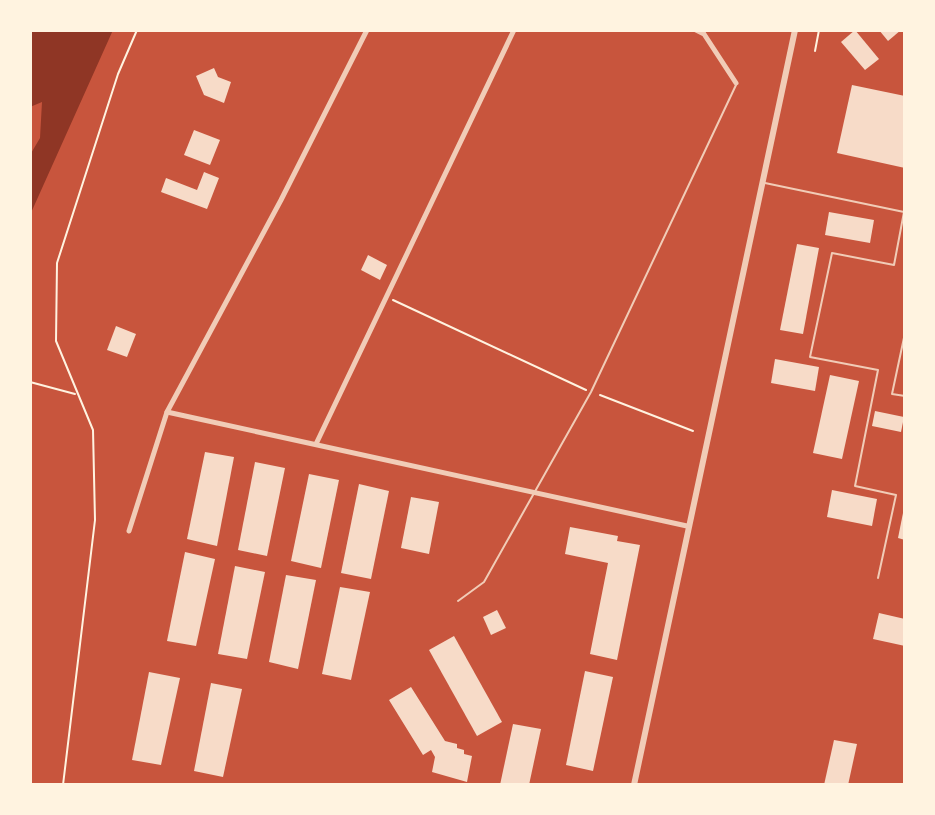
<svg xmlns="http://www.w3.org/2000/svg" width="935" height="815" font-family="Overpass,sans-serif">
  <rect width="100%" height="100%" fill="#c8553d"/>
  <path fill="#8f3625" d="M 30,30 L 113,30 L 30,215 L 30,155 L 40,138 L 42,102 L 30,107 Z"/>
  <g fill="#f7dbc8">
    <path d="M 855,30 L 879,59 L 865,70 L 841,42 Z"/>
    <path d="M 879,30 L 901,30 L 888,41 Z"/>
    <path d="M 214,68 L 218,77 L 231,82 L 224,103 L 204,95 L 196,76 Z"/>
    <path d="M 852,85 L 905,96 L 905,168 L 837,153 Z"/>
    <path d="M 194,130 L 220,140 L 210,165 L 184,155 Z"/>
    <path d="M 204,172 L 219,178 L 207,209 L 161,192 L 166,178 L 197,190 Z"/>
    <path d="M 829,212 L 874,220 L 870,243 L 825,235 Z"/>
    <path d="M 797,244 L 819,248 L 803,334 L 780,330 Z"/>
    <path d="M 368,255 L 387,265 L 380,280 L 361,270 Z"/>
    <path d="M 116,326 L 136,334 L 127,357 L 107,350 Z"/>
    <path d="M 775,359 L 819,367 L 815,391 L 771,383 Z"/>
    <path d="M 830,375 L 859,381 L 842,459 L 813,453 Z"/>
    <path d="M 875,411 L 904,417 L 901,432 L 872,426 Z"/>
    <path d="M 205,452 L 234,457 L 217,546 L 187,539 Z"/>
    <path d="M 255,462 L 285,468 L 267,556 L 238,550 Z"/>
    <path d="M 309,474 L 339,480 L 321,568 L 291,561 Z"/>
    <path d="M 359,484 L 389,491 L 371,579 L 341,573 Z"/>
    <path d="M 832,490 L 877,499 L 872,526 L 827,517 Z"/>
    <path d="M 411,497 L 439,502 L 429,554 L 401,548 Z"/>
    <path d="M 904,508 L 905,509 L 905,540 L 898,538 Z"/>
    <path d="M 570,527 L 618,536 L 617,541 L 640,545 L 617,660 L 590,654 L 608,563 L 565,554 Z"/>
    <path d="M 185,552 L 215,559 L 196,646 L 167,641 Z"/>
    <path d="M 235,566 L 265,572 L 247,659 L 218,654 Z"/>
    <path d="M 286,575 L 316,580 L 298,669 L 269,662 Z"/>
    <path d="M 340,587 L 370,592 L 351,680 L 322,674 Z"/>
    <path d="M 497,610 L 506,628 L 491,635 L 483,617 Z"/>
    <path d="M 879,613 L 905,619 L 905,646 L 873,639 Z"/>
    <path d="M 454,636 L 502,722 L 477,736 L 429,650 Z"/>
    <path d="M 585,671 L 613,677 L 593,771 L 566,765 Z"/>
    <path d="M 149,672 L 180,678 L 161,765 L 132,760 Z"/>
    <path d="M 211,683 L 242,689 L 223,777 L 194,771 Z"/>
    <path d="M 411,687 L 445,741 L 457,744 L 457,748 L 464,750 L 464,754 L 472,756 L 467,782 L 432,772 L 435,757 L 431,750 L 423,755 L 389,700 Z"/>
    <path d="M 513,724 L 541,729 L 529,785 L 500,785 Z"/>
    <path d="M 834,740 L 857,744 L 848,785 L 824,785 Z"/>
  </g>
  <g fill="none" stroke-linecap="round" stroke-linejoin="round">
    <g stroke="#fff3e0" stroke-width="2">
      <path d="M 815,51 L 819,30"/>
      <path d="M 393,300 L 586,390"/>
      <path d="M 30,382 L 75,394"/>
      <path d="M 600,395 L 693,431"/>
      <path d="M 63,785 L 95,520 L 93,430 L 56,341 L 57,263 L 118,74 L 137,30"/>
    </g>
    <g stroke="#f1ccb7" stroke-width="2">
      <path d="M 765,183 L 904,212 L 894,265 L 832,253 L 810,357 L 878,370 L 855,486 L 896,495 L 878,578"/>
      <path d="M 905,333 L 892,394 L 905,396"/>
      <path d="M 458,601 L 484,582 L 591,392 L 736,85"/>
    </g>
    <g stroke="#f1ccb7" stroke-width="5">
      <path d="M 696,30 L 704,34 L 736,83"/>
      <path d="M 167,412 L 687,526"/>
      <path d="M 316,444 L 514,30"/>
      <path d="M 129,531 L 167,412 L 281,200 L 367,30"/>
    </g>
    <path stroke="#f1ccb7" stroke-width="6" d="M 634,785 L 795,30"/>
  </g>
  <rect width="935" height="815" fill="none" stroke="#fff3e0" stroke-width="64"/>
</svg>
